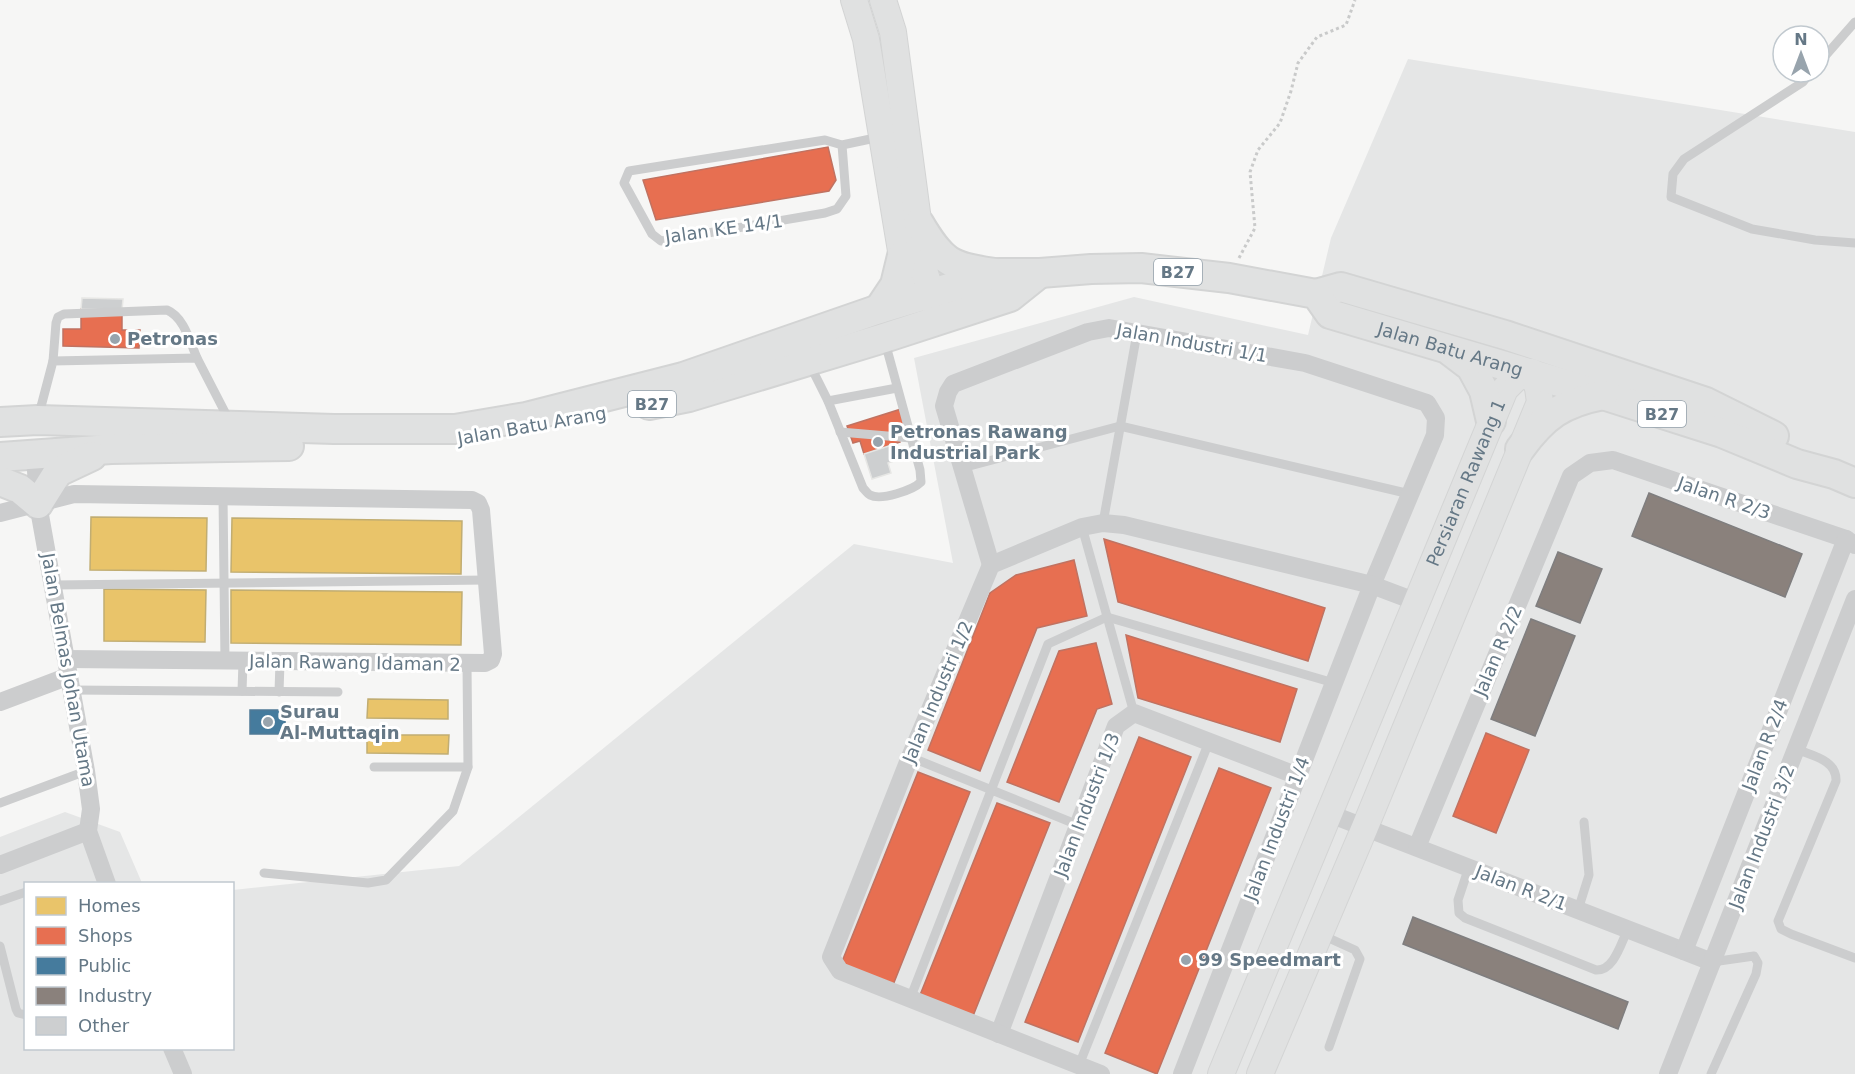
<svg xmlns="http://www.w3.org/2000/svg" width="1855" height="1074" font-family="'DejaVu Sans',sans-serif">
  <rect width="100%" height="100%" fill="#f6f6f5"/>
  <path fill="#e5e6e6" d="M 1408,59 L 1855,132 L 1855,1074 L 0,1074 L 0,837 L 65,812 L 120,832 L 142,883 L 26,884 L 26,1048 L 232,1048 L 233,890 L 459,866 L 854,544 L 953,563 L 914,358 L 1134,297 L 1308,335 L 1331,238 Z"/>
  <g fill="#e9c46a" stroke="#c1ad72" stroke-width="1.5">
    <path d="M 91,517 L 207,518 L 206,571 L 90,570 Z"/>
    <path d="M 232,518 L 462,521 L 461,574 L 231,572 Z"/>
    <path d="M 104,589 L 206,590 L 205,642 L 104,641 Z"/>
    <path d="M 231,590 L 462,592 L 461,645 L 231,643 Z"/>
    <path d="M 368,699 L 448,700 L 448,719 L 367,718 Z"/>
    <path d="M 367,735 L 449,735 L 448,754 L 367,753 Z"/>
  </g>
  <g fill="#e76f51" stroke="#c07261" stroke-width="1.5">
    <path d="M 828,147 L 836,180 L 829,191 L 656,220 L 643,180 Z"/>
    <path d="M 81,309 L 122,310 L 122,330 L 140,330 L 139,348 L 63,346 L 63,329 L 81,329 Z"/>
    <path d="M 901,409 L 906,426 L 896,429 L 900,442 L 864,454 L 860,441 L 853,443 L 847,426 Z"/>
    <path d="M 1104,539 L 1325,608 L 1308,661 L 1118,602 Z"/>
    <path d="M 1074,560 L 1087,616 L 1037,628 L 980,771 L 928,750 L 990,593 L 1016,575 Z"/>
    <path d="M 1126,635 L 1297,689 L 1280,742 L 1138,698 Z"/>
    <path d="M 1096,643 L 1112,704 L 1097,709 L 1059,802 L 1007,782 L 1059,651 Z"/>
    <path d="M 1486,733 L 1529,750 L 1496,833 L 1453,816 Z"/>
    <path d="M 1139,737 L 1191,757 L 1078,1042 L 1025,1022 Z"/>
    <path d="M 1219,768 L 1271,788 L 1157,1074 L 1105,1053 Z"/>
    <path d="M 918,772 L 970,792 L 893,985 L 841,964 Z"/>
    <path d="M 997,803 L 1050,823 L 973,1016 L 920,995 Z"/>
  </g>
  <rect fill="#457b9d" stroke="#4f7a96" stroke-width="1.5" x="250" y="710" width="35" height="24"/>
  <g fill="#8a817c" stroke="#7f7e7f" stroke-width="1.5">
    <path d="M 1649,493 L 1802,554 L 1785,597 L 1632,536 Z"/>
    <path d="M 1558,552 L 1602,569 L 1580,623 L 1536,606 Z"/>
    <path d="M 1531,619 L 1575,636 L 1535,736 L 1491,719 Z"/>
    <path d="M 1413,917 L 1628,1002 L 1618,1029 L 1403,944 Z"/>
  </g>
  <g fill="#cdcfd0" stroke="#e6e6e4" stroke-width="1.5">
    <path d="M 82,298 L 123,299 L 122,310 L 81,309 Z"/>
    <path d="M 895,444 L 900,459 L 888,463 L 891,473 L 872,479 L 864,454 Z"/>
  </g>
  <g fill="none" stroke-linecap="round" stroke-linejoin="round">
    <defs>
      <g id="secondary">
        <path d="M 854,0 L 866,39 L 905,275"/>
        <path d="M 883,0 L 893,32 L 925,273 L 937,312"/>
        <path id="s1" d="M 1221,1074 L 1505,389 L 1516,378 L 1532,372 L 1538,388 L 1540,402 L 1365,827 L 1260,1074"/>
      </g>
      <g id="primary">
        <path d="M 919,223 C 942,262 950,267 995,273"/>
        <path d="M 1316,294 L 1341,287 L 1505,335 L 1706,402 L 1774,436"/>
        <path d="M 879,309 L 895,285 L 902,256"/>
        <path d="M 1450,351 L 1471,367 L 1484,391 L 1491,421"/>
        <path d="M 649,405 L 689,397 L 884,338 L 1010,297 L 1040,273"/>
        <path id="s2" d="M 0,422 L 38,420 L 334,429 L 455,429 L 526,417 L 683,377 L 879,309 L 999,273 L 1040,273 L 1091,269 L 1141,268 L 1229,278 L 1316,294 L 1330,314 L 1603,395 L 1722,433 L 1797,464 L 1834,474 L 1855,483"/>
        <path d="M 1520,449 C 1544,416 1562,403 1603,395"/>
        <path d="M 0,457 L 111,449 L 289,446"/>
        <path d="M 0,481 L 20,489 L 38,504 L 58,472 L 92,456"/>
      </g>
    </defs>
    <use href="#secondary" stroke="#d3d4d4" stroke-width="28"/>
    <use href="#primary" stroke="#d3d4d4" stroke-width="32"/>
    <path stroke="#c9caca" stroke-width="3" stroke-dasharray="3 3" stroke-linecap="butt" d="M 1239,258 L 1255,228 L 1250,172 L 1258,150 L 1280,123 L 1291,91 L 1298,63 L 1317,37 L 1346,25 L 1355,0"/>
    <g stroke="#cccdce" stroke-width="9">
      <path d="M 1819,63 L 1855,22"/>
      <path d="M 1811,72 L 1803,82 L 1684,159 L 1673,174 L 1671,197 L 1752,229 L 1815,240 L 1855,243"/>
      <path d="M 842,145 L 846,196 L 837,209 L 825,213 L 661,241 L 652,234 L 624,183 L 629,171 L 825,140 L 842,145 L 880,137"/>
      <path d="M 53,361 L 56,323 L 58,317 L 64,314 L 167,310 C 184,317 190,342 197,358"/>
      <path d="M 810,365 L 828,401 L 863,488 C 866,491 868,494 870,495 C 881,501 913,490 921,482 L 920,470 L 885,342"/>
      <path d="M 828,401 L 897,388"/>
      <path d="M 38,418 L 53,361 L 197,358 L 230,422"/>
      <path d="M 840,432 L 911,438 L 951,430"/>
      <path d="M 962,468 L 1120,426 L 1410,494"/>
      <path d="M 223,496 L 225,662"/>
      <path d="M 1103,523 L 1137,333"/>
      <path d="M 1082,527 L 1134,713"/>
      <path d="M 53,585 L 487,580"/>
      <path d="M 72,690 L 338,692"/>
      <path d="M 242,691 L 243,662"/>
      <path d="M 279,692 L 280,662"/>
      <path d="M 1796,749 C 1813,756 1837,760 1836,781 L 1778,921 L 1781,929 L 1791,934 L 1855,958"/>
      <path d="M 910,757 L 1078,825"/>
      <path d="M 374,767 L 468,767"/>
      <path d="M 0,803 L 86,771"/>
      <path d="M 1469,867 L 1458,900 L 1459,913 L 1465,918 L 1596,970 C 1614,971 1621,943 1628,929"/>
      <path d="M 264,873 L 368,883 L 386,880 L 453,811 L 468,767 L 467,665"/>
      <path d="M 0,901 L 26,892"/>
      <path d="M 1578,910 L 1589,875 L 1584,822"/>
      <path d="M 1322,935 L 1355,950 L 1360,959 L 1329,1047"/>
      <path d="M 0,946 L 16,1009 L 18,1013 L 26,1015"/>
      <path d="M 910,999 L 1048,644 L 1107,617 L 1334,683"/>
      <path d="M 1079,1065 L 1209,742"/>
      <path d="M 1711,1074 L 1756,974 L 1758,963 L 1754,956 L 1712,962"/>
    </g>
    <g stroke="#cccdce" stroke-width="18">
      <path d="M 35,454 L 38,504 L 86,771 L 91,809 L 88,831 L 107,884"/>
      <path d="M 0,513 L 74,494 L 472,500 L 478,503 L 481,510 L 493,654 L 491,660 L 485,663 L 66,659"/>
      <path d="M 991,565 L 944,406 L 948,392 L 953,384 L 1088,332 L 1109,328 L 1305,363 L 1427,403 L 1436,418 L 1435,435 L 1372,585 L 1182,1074"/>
      <path d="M 0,702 L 69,676"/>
      <path d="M 1330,814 L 1712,962"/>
      <path d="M 1417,847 L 1571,476 L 1590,463 L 1613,460 L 1846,539 L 1855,545"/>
      <path d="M 0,865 L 88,831"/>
      <path d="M 1684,951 L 1846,539"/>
      <path d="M 999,1034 L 1116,726 L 1134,713 L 1298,776"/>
      <path d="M 172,1048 L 183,1074"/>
      <path d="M 1101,1074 L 840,971 L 831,957 L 910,757 L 991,565 L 1082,527 L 1103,523 L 1124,525 L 1372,585 L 1417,602"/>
      <path d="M 1668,1074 L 1855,599"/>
    </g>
    <use href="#secondary" stroke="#e0e1e1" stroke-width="26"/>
    <use href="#primary" stroke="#e0e1e1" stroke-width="28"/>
  </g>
  <g fill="#98a4ad" stroke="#fff" stroke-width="2">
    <circle cx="115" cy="339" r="6"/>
    <circle cx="878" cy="442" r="6"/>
    <circle cx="268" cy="722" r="6"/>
    <circle cx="1186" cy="960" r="6"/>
  </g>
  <g text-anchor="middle" stroke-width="6" stroke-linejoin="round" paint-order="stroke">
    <g fill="#fff" stroke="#93a0aa" stroke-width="1.5">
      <rect x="1154" y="259" width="48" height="26" rx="4.5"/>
      <rect x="628" y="391" width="48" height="26" rx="4.5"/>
      <rect x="1638" y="401" width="48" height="26" rx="4.5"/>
    </g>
    <g font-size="16" font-weight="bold" fill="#657886">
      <text x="1178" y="278">B27</text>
      <text x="652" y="410">B27</text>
      <text x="1662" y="420">B27</text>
    </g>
    <g font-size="18" fill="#657886" stroke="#fff">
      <text transform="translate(724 229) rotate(-8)" y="6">Jalan KE 14/1</text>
      <text transform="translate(1192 343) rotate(10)" y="6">Jalan Industri 1/1</text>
      <text dy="6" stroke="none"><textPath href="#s2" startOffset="1491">Jalan Batu Arang</textPath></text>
      <text transform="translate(532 426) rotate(-10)" y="6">Jalan Batu Arang</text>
      <text dy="6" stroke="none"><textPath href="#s1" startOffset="640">Persiaran Rawang 1</textPath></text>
      <text transform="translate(1724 498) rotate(19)" y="6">Jalan R 2/3</text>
      <text transform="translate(1498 651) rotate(-67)" y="6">Jalan R 2/2</text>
      <text transform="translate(355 663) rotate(1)" y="6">Jalan Rawang Idaman 2</text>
      <text transform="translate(68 670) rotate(80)" y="6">Jalan Belmas Johan Utama</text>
      <text transform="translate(938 692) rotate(-67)" y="6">Jalan Industri 1/2</text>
      <text transform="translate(1765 745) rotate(-69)" y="6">Jalan R 2/4</text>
      <text transform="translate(1087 805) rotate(-69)" y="6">Jalan Industri 1/3</text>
      <text transform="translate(1277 829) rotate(-69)" y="6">Jalan Industri 1/4</text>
      <text transform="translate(1762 837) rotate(-69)" y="6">Jalan Industri 3/2</text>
      <text transform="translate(1521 888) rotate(21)" y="6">Jalan R 2/1</text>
    </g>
    <g font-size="18" font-weight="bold" fill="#657886" stroke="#fff" text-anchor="start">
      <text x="127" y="345">Petronas</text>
      <text x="890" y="438">Petronas Rawang<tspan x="890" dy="21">Industrial Park</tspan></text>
      <text x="280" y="718">Surau<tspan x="280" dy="21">Al-Muttaqin</tspan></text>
      <text x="1198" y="966">99 Speedmart</text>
    </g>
  </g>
  <rect x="24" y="882" width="210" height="168" fill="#ffffff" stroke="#c1c9cf" stroke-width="1.5"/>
  <rect x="36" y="897" width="30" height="18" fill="#e9c46a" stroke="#c1c9cf" stroke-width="1.5"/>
  <text x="78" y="912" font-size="18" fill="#657886">Homes</text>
  <rect x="36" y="927" width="30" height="18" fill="#e76f51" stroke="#c1c9cf" stroke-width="1.5"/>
  <text x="78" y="942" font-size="18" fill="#657886">Shops</text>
  <rect x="36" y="957" width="30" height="18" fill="#457b9d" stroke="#c1c9cf" stroke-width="1.5"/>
  <text x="78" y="972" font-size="18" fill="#657886">Public</text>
  <rect x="36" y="987" width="30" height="18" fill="#8a817c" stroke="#c1c9cf" stroke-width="1.5"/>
  <text x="78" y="1002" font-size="18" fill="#657886">Industry</text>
  <rect x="36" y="1017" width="30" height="18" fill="#cdcfd0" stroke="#c1c9cf" stroke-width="1.5"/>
  <text x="78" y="1032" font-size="18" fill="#657886">Other</text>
  <g transform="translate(1801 54)"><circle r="28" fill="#ffffff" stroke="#c1c9cf" stroke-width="1.5"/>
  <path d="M0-4.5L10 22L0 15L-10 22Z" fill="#98a4ad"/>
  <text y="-9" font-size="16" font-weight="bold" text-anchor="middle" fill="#657886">N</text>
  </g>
</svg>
